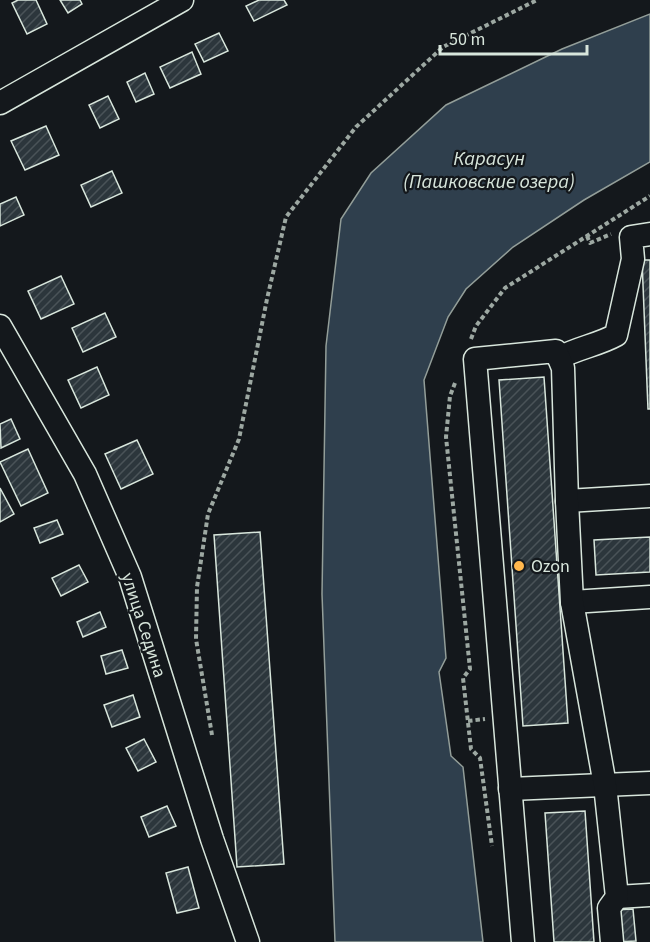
<svg xmlns="http://www.w3.org/2000/svg" width="650" height="942" font-family="'Source Sans 3',sans-serif">
  <defs>
    <pattern id="building-hatch" width="6" height="6" patternUnits="userSpaceOnUse" patternTransform="scale(1.5)"><rect width="6" height="6" fill="#2c363c"/><path d="M-1 1l2-2M0 6l6-6M5 7l2-2" fill="none" stroke="#4a5358"/></pattern>
  </defs>
  <rect width="100%" height="100%" fill="#14181c"/>
  <path fill="#2f3f4d" stroke="#939e99" stroke-width="1.5" d="M 650,14 L 650,162 L 584,200 L 513,247 L 466,289 L 448,317 L 424,380 L 446,658 L 439,672 L 451,756 L 463,767 L 483,942 L 335,942 L 322,594 L 326,346 L 341,219 L 371,173 L 446,105 L 562,49 Z"/>
  <g fill="url(#building-hatch)" stroke="#d8e6dc" stroke-width="1.5">
    <path d="M 18,0 L 36,0 L 47,24 L 27,34 L 12,3 Z"/>
    <path d="M 60,0 L 80,0 L 82,4 L 68,13 Z"/>
    <path d="M 259,0 L 284,0 L 287,5 L 254,21 L 246,6 Z"/>
    <path d="M 219,33 L 228,51 L 204,62 L 195,44 Z"/>
    <path d="M 192,52 L 201,74 L 170,88 L 160,67 Z"/>
    <path d="M 145,73 L 154,94 L 136,102 L 127,82 Z"/>
    <path d="M 108,96 L 119,119 L 100,128 L 89,105 Z"/>
    <path d="M 46,126 L 59,155 L 25,170 L 11,141 Z"/>
    <path d="M 112,171 L 122,193 L 91,207 L 81,185 Z"/>
    <path d="M 16,197 L 24,215 L 0,226 L 0,204 Z"/>
    <path d="M 642,260 L 650,260 L 650,409 L 648,409 Z"/>
    <path d="M 61,276 L 74,304 L 41,319 L 28,291 Z"/>
    <path d="M 105,313 L 116,337 L 83,352 L 72,328 Z"/>
    <path d="M 97,367 L 109,395 L 81,408 L 68,380 Z"/>
    <path d="M 544,377 L 568,723 L 523,726 L 499,380 Z"/>
    <path d="M 11,419 L 20,439 L 1,448 L 0,424 Z"/>
    <path d="M 137,440 L 153,474 L 121,489 L 105,454 Z"/>
    <path d="M 28,449 L 48,493 L 21,506 L 0,462 Z"/>
    <path d="M 0,488 L 14,514 L 0,522 Z"/>
    <path d="M 57,520 L 63,534 L 40,543 L 34,528 Z"/>
    <path d="M 260,532 L 284,864 L 237,867 L 214,535 Z"/>
    <path d="M 650,537 L 650,572 L 596,575 L 594,540 Z"/>
    <path d="M 79,565 L 88,582 L 61,596 L 52,578 Z"/>
    <path d="M 100,612 L 106,627 L 83,637 L 77,622 Z"/>
    <path d="M 122,650 L 128,668 L 106,674 L 101,656 Z"/>
    <path d="M 133,695 L 140,717 L 112,727 L 104,705 Z"/>
    <path d="M 144,739 L 156,762 L 138,771 L 126,748 Z"/>
    <path d="M 167,806 L 176,826 L 149,837 L 141,817 Z"/>
    <path d="M 585,811 L 594,942 L 554,942 L 545,813 Z"/>
    <path d="M 188,867 L 199,908 L 177,913 L 166,873 Z"/>
    <path d="M 633,909 L 636,941 L 617,942 L 614,910 Z"/>
  </g>
  <g fill="none" stroke-linecap="round" stroke-linejoin="round">
    <defs>
      <g id="minor">
        <path d="M 0,103 L 182,0"/>
        <path d="M 0,326 L 85,474 L 130,577 L 212,839 L 248,942"/>
        <path d="M 559,358 C 577,348 598,345 616,335 L 633,259 L 631,237 L 650,234"/>
        <path d="M 567,501 L 650,496"/>
        <path d="M 572,602 L 650,597"/>
        <path d="M 510,789 L 650,783"/>
        <path d="M 617,897 L 650,895"/>
        <path d="M 523,942 L 475,359 L 556,351 L 563,368 L 567,501 L 572,602 L 605,785 L 617,897 L 609,908 L 612,942"/>
      </g>
    </defs>
    <use href="#minor" stroke="#d8e6dc" stroke-width="25"/>
    <g stroke="#9da8a2" stroke-width="4" stroke-dasharray="4.5 3" stroke-linecap="butt">
      <path d="M 587,236 L 590,243 L 611,234"/>
      <path d="M 471,339 L 476,326 L 505,288 L 650,196"/>
      <path d="M 455,383 L 450,396 L 446,437 L 470,669 L 463,678 L 471,749 L 480,758 L 492,846"/>
      <path d="M 468,721 L 485,719"/>
      <path d="M 212,735 L 196,639 L 197,587 L 208,514 L 239,439 L 267,299 L 286,217 L 356,127 L 443,47 L 537,0"/>
    </g>
    <use href="#minor" stroke="#14181c" stroke-width="22"/>
  </g>
  <circle fill="#ffb74d" stroke="#14181c" stroke-width="2" cx="519" cy="566" r="6"/>
  <g text-anchor="middle" stroke-width="4.5" stroke-linejoin="round" paint-order="stroke">
    <g font-size="18" fill="#d8e6dc" stroke="#14181c" text-anchor="start">
      <text x="531" y="572">Ozon</text>
    </g>
    <g font-size="18" fill="#d8e6dc" stroke="#14181c">
      <text transform="translate(144 625) rotate(72)" y="6">улица Седина</text>
    </g>
    <g font-size="20" font-style="italic" fill="#d8e6dc" stroke="#14181c">
      <text x="489" y="165">Карасун<tspan x="489" dy="23">(Пашковские озера)</tspan></text>
    </g>
  </g>
  <path d="M440 45v9h147v-9" fill="none" stroke="#d8e6dc" stroke-width="3"/>
  <text x="449" y="45" font-size="18" fill="#d8e6dc" stroke="#14181c" stroke-width="4.5" paint-order="stroke">50 m</text>
</svg>
